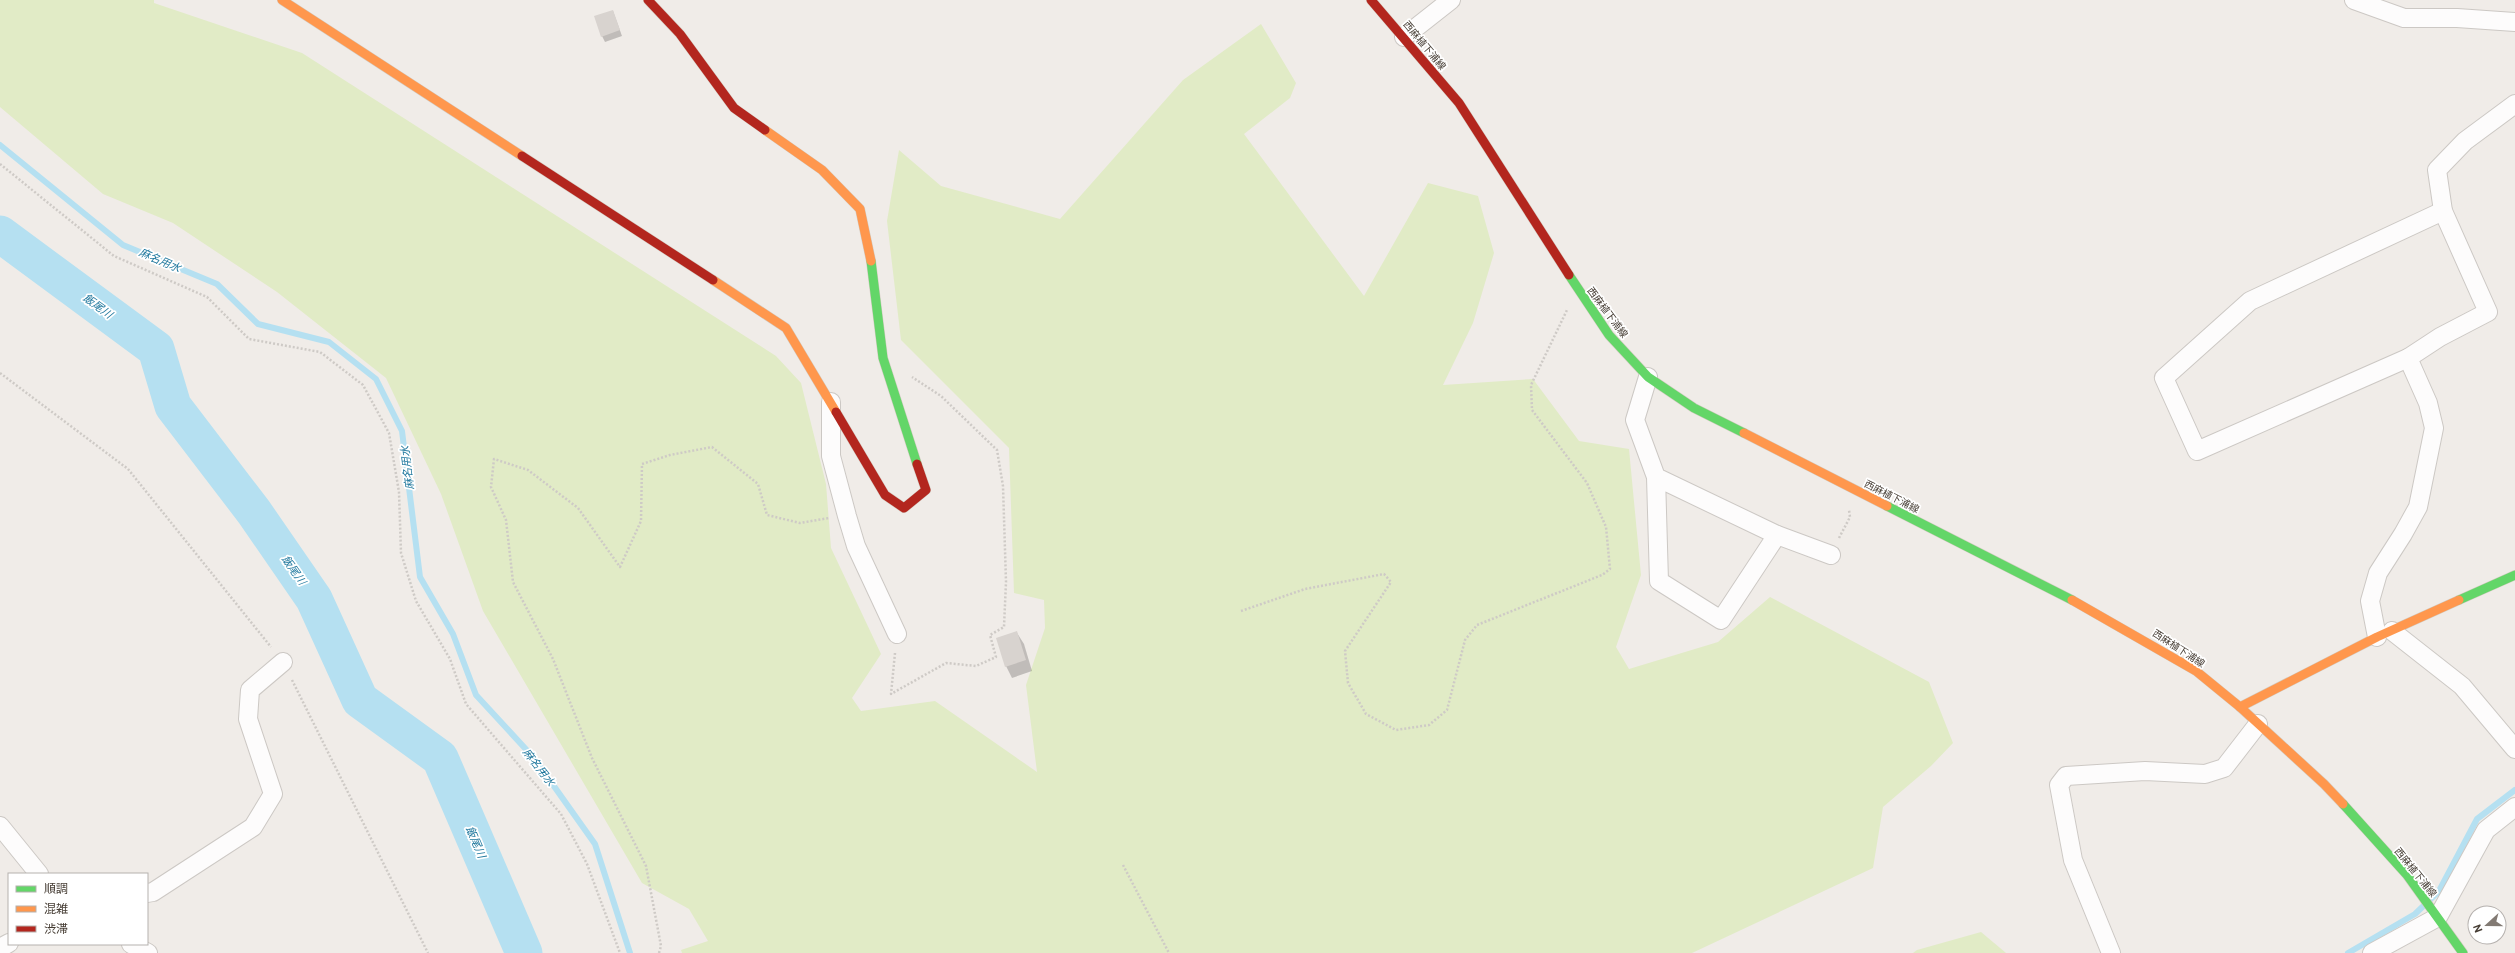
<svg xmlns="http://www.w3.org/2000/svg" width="2515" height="953" font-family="Overpass,'Noto Sans JP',sans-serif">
  <rect width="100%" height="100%" fill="#f0ece8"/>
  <g fill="#e1ebc6">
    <path d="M 0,0 L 154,0 L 154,3 L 302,53 L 776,356 L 801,383 L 826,484 L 831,548 L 881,654 L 852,698 L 861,711 L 935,701 L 1037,772 L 1026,685 L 1045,628 L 1044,600 L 1014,593 L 1009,448 L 901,340 L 887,221 L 899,150 L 941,186 L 1060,219 L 1183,80 L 1261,24 L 1296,83 L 1290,98 L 1244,134 L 1364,296 L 1428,183 L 1478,196 L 1494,253 L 1473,323 L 1443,385 L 1533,379 L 1579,441 L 1629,449 L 1641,575 L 1616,647 L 1629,669 L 1718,642 L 1770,597 L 1929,682 L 1953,743 L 1931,766 L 1883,807 L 1873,868 L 1692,953 L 682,953 L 681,950 L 708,941 L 689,909 L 642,883 L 483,611 L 441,494 L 386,378 L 277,292 L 173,223 L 103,194 L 0,107 Z"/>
    <path d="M 1981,932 L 2006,953 L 1913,953 L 1917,950 Z"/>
  </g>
  <g fill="#0003">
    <path d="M 613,11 L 622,36 L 605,42 L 602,36 Z"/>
    <path d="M 1017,633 L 1024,644 L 1032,671 L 1012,678 L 1006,666 Z"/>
  </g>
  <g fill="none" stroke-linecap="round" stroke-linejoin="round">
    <g stroke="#b5e0f1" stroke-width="6">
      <path d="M 0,145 L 123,245 L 217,284 L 258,324 L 329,342 L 376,379 L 402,431 L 420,577 L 453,634 L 476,695 L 534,758 L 595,844 L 630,953"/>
      <path d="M 2348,953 L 2415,914 L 2439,891 L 2477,819 L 2515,790"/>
    </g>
    <path stroke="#b5e0f1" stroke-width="37" d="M 0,234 L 156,349 L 173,406 L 254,512 L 314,599 L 360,700 L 440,758 L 524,953"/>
  </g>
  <g fill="#d8d3cf">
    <path d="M 613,10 L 620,30 L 601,37 L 594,16 Z"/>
    <path d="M 1017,631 L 1026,660 L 1005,667 L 996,638 Z"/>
  </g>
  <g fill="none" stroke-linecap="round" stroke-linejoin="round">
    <defs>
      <g id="street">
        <path d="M 2354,0 L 2404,18 L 2457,18 L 2515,22"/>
        <path d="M 1404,37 L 1451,0"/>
        <path d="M 2408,358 L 2197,451 L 2164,378 L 2250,301 L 2443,211"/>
        <path d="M 1648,377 L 1635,420 L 1656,477 L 1659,581 L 1721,620 L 1777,535 L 1656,477"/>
        <path d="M 831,402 L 831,456 L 847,516 L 856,546 L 897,634"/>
        <path d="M 1777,535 L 1831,555"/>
        <path d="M 2392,631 L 2462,686 L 2515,749"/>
        <path d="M 2377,637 L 2370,601 L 2378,573 L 2403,534 L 2418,507 L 2434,428 L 2428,403 L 2408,358 L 2440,337 L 2488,312 L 2443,211 L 2437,170 L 2465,141 L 2515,104"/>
        <path d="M 0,826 L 39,874"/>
        <path d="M 147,893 L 153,892 L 253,827 L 273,794 L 248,719 L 250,690 L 283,662"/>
        <path d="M 131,944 L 148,953"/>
        <path d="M 0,948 L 9,943"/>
        <path d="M 2111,953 L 2073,860 L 2059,785 L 2066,776 L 2145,771 L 2205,774 L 2224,768 L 2258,724"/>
        <path d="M 2372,953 L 2438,917 L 2486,830 L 2515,807"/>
      </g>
      <g id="fast">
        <path d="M 871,261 L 883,358 L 917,464"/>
        <path d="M 1569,275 L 1609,335 L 1648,377 L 1694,408 L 1744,433"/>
        <path d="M 1887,506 L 2072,600"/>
        <path d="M 2459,600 L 2515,575"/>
        <path d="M 2343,804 L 2407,875 L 2463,953"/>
      </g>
      <g id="slow">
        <path d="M 282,0 L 522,156"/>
        <path d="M 765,130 L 822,170 L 860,209 L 871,261"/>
        <path d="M 713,280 L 786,328 L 836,412"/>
        <path d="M 1744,433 L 1887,506"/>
        <path d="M 2072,600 L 2196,671 L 2240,707 L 2324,784 L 2343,804"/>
        <path d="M 2240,707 L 2377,637 L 2459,600"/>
      </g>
      <g id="jam">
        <path d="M 648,0 L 680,34 L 734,108 L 765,130"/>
        <path d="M 1371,0 L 1459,103 L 1569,275"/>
        <path d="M 522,156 L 713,280"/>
        <path d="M 836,412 L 885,495 L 904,508 L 926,490 L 917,464"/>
      </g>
    </defs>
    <use href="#street" stroke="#ccc8c4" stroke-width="20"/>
    <use href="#fast" stroke="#d3cbc1" stroke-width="10"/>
    <use href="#slow" stroke="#d3cbc1" stroke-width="10"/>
    <use href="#jam" stroke="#d3cbc1" stroke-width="10"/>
    <g stroke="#cecac6" stroke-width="2.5" stroke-dasharray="2 2" stroke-linecap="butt">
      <path d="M 0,164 L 114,256 L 207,297 L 249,339 L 320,352 L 363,385 L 389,433 L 399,492 L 401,553 L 416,601 L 450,659 L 466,704 L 561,814 L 587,864 L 620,953"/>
      <path d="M 0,373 L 128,469 L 271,647"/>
      <path d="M 1839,538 L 1850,517 L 1849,510"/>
      <path d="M 1241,611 L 1305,589 L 1384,574 L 1391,582 L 1345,651 L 1348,683 L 1366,714 L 1396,730 L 1429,725 L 1447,710 L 1465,640 L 1477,625 L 1602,575 L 1610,569 L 1606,527 L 1587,483 L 1532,410 L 1531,385 L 1567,310"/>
      <path d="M 895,653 L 891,694 L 946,663 L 976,666 L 996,657 L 990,635 L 1004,627 L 1006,582 L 1003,486 L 997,450 L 941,396 L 912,377"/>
      <path d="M 292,680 L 428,953"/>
      <path d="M 1123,865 L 1169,953"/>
      <path d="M 659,953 L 661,946 L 646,866 L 592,758 L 553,659 L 513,582 L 506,520 L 491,487 L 494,459 L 528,470 L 578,508 L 620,567 L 641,521 L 642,464 L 670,455 L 712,447 L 758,484 L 767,515 L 800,523 L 829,518"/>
    </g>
    <use href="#street" stroke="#fdfcfc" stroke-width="18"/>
    <use href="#fast" stroke="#63d668" stroke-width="9"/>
    <use href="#slow" stroke="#ff974d" stroke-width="9"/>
    <use href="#jam" stroke="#b3261e" stroke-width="9"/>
  </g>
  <g text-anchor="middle" stroke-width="3.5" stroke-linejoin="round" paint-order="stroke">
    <g font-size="10" fill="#463d34" stroke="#fff">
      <text transform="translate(1425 45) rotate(50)" y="4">西麻植下浦線</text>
      <text transform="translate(1608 312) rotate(53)" y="4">西麻植下浦線</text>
      <text transform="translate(1892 496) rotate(27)" y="4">西麻植下浦線</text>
      <text transform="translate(2179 648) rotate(33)" y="4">西麻植下浦線</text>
      <text transform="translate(2416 872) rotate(51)" y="4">西麻植下浦線</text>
    </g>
    <g font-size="11" font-style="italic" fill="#237a9f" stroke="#fff">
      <text transform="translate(160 260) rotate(23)" y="4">麻名用水</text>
      <text transform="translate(98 306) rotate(36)" y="4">飯尾川</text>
      <text transform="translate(407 468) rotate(-97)" y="4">麻名用水</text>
      <text transform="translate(294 570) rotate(55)" y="4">飯尾川</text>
      <text transform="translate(539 767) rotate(52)" y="4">麻名用水</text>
      <text transform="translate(476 842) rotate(67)" y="4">飯尾川</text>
    </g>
  </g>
  <rect x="8" y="873" width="140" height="72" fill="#ffffff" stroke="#b5b1ae"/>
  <rect x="16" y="886" width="20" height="6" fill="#63d668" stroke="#b5b1ae"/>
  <text x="44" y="893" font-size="12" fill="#463d34">順調</text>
  <rect x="16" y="906" width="20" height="6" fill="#ff974d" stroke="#b5b1ae"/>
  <text x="44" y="913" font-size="12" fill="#463d34">混雑</text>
  <rect x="16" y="926" width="20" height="6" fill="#b3261e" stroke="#b5b1ae"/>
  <text x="44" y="933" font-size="12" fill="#463d34">渋滞</text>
  <g transform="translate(2487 925) rotate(249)"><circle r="19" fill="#ffffff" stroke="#b5b1ae"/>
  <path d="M0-3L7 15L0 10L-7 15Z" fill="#827a73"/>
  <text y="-6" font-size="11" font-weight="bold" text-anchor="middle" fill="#463d34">N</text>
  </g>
</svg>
